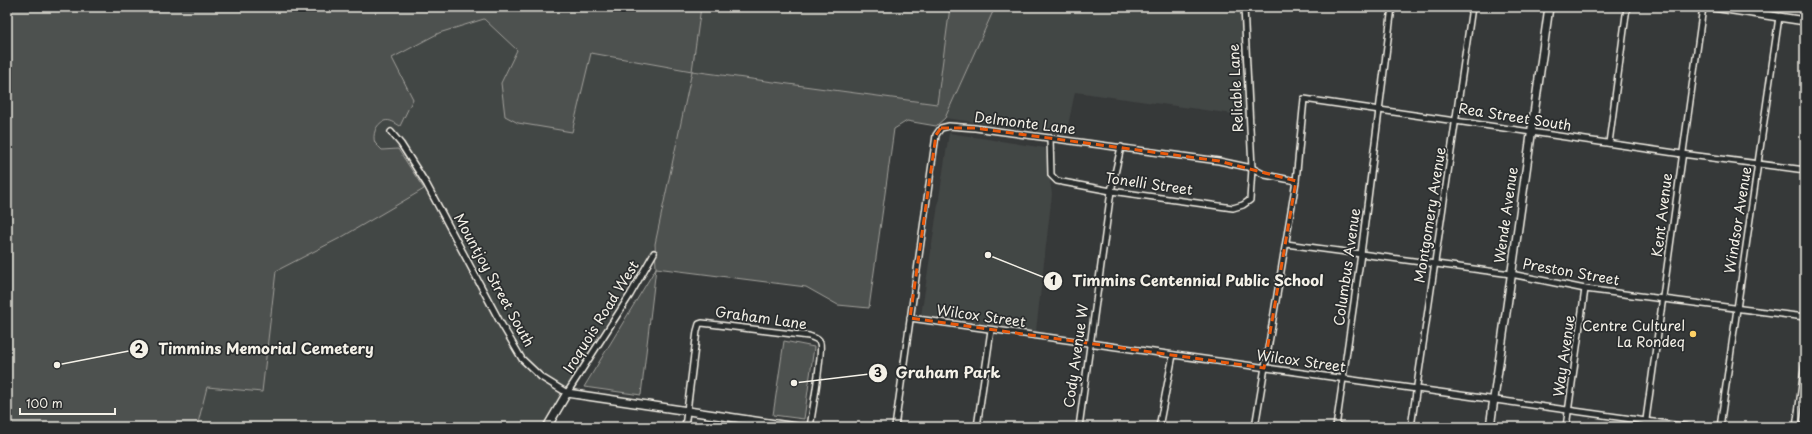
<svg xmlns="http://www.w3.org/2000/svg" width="1812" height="434" font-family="'Playpen Sans',sans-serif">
  <rect width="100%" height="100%" fill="#363939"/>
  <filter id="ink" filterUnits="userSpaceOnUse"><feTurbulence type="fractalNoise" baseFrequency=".025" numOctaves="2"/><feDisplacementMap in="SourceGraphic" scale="8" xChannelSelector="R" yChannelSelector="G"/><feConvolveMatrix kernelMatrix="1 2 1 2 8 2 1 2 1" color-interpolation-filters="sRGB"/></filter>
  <g filter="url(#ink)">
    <g fill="#434645">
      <path d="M 701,7 L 950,7 L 937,104 L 692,71 L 655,244 L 542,427 L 197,427 L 207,387 L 262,392 L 276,271 L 351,231 L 423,189 L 398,149 L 382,150 L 375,143 L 374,133 L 378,125 L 385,121 L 392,121 L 412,99 L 392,58 L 439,33 L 484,19 L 517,50 L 501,83 L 591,53 L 692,71 Z"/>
      <path d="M 995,7 L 1248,7 L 1255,117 L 1075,92 L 1066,135 L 945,118 Z"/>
      <path d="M 949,133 L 1045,148 L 1052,194 L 1036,331 L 921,316 Z"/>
    </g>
    <g fill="#4e514f" stroke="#a1a19c">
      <path d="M 7,7 L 701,7 L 692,71 L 937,104 L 950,7 L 995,7 L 945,118 L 936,126 L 907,121 L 894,129 L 869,308 L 838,305 L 806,287 L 656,268 L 641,395 L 584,387 L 656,268 L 655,244 L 692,71 L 591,53 L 572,132 L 518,123 L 505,116 L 501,83 L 517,50 L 484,19 L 439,33 L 392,58 L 413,99 L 400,126 C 395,123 390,119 384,121 C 376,124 372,135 375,143 C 377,145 380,148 382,150 L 398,149 L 424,189 L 342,237 L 276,271 L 262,392 L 207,387 L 197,427 L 7,427 Z"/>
      <path d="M 784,341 L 814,347 L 804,419 L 773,415 Z"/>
    </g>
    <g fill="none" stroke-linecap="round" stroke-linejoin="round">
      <defs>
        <g id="street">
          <path d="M 391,132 L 401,144 L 427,185 L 499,320 L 522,359 L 541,377 L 567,393 L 630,295 L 654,253"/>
          <path d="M 1050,138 L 1051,175 L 1057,181 L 1111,191 L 1233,208 L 1243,205 L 1250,200 L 1252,168 L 1244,7"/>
          <path d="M 1609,143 L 1627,7"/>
          <path d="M 1286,244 L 1511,274 L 1585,289 L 1805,317"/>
          <path d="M 910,318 L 1689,427"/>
          <path d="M 685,427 L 697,331 L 699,324 L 702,323 L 809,336 C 813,338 818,338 820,343 C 823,351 812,414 810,427"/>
          <path d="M 895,427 L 936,135 L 941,128 L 949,126 L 975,128 L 1219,161 L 1252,168 L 1265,175 L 1296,181"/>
          <path d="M 977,427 L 991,330"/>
          <path d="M 1079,427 L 1111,191 L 1121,147"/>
          <path d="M 1159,427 L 1173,355"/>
          <path d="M 1255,427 L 1296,181 L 1304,99 L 1682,154 L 1805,170"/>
          <path d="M 1336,427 L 1361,254 L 1392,7"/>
          <path d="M 1411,427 L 1472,7"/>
          <path d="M 1566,427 L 1585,289"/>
          <path d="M 1645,427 L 1703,7"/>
          <path d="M 1720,427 L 1779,17"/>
          <path d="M 1796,427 L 1805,363"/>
        </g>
        <g id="secondary">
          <path d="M 1713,7 L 1805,21"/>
          <path d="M 547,427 L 567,393 L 796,427"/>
          <path d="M 1490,427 L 1549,7"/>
        </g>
      </defs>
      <use href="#street" stroke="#f4f1e8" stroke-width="8"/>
      <use href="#secondary" stroke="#f4f1e8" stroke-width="10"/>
      <use href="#street" stroke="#2a2d2e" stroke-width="5"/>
      <use href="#secondary" stroke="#2a2d2e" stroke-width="7"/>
    </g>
  </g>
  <path fill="none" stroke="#e8590c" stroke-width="3" stroke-dasharray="8 5" stroke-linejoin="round" d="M 941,128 L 975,128 L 1219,161 L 1296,181 L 1264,368 L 910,318 L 936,135 Z"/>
  <circle fill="#ffd166" stroke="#2a2d2e" stroke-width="1.5" cx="1693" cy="334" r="4"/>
  <g text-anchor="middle" stroke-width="3.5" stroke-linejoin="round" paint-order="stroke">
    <g font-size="14" fill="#f4f1e8" stroke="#2a2d2e">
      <text transform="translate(1236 88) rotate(-93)" y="5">Reliable Lane</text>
      <text transform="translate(1515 117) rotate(9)" y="5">Rea Street South</text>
      <text transform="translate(1025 123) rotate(7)" y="5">Delmonte Lane</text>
      <text transform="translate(1149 184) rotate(8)" y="5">Tonelli Street</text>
      <text transform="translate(1430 215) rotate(-81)" y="5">Montgomery Avenue</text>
      <text transform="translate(1506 215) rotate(-82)" y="5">Wende Avenue</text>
      <text transform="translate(1662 215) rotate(-83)" y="5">Kent Avenue</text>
      <text transform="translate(1738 220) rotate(-81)" y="5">Windsor Avenue</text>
      <text transform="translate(1347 267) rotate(-82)" y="5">Columbus Avenue</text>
      <text transform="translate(1571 272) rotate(10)" y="5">Preston Street</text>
      <text transform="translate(494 280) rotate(61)" y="5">Mountjoy Street South</text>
      <text transform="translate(981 316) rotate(8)" y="5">Wilcox Street</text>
      <text transform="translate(601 317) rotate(-58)" y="5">Iroquois Road West</text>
      <text transform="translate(761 318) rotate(8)" y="5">Graham Lane</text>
      <text transform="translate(1076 356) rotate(-82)" y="5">Cody Avenue W</text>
      <text transform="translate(1564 356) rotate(-82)" y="5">Way Avenue</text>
      <text transform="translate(1301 361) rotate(8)" y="5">Wilcox Street</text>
    </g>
    <g font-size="14" fill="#f4f1e8" stroke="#2a2d2e" text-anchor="end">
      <text x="1685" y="331">Centre Culturel<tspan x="1685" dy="16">La Rondeq</tspan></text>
    </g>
  </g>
  <path fill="none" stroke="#f4f1e8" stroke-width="1.5" d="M988 255L1053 281M57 365L139 349M794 383L878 373"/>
  <g fill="#f4f1e8" stroke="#2a2d2e" stroke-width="1.5">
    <circle cx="988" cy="255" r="4"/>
    <circle cx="57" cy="365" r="4"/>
    <circle cx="794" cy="383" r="4"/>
    <circle cx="1053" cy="281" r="10"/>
    <circle cx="139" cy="349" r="10"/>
    <circle cx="878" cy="373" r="10"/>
  </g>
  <g font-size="12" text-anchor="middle" font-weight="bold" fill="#111">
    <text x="1053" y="285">1</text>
    <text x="139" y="353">2</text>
    <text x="878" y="377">3</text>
  </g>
  <g font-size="15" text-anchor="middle" font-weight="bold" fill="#f4f1e8" stroke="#2a2d2e" stroke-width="3.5" stroke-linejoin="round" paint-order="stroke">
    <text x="1198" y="286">Timmins Centennial Public School</text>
    <text x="266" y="354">Timmins Memorial Cemetery</text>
    <text x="948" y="378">Graham Park</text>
  </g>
  <rect width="1812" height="434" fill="none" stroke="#2a2d2e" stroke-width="24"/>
  <rect x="12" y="12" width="1788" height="410" fill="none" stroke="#f4f1e8" stroke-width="1.5" filter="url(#ink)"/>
  <path d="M20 408v6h95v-6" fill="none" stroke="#f4f1e8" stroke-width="2"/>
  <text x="26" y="408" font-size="12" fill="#f4f1e8" stroke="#2a2d2e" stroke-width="3" paint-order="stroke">100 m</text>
</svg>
